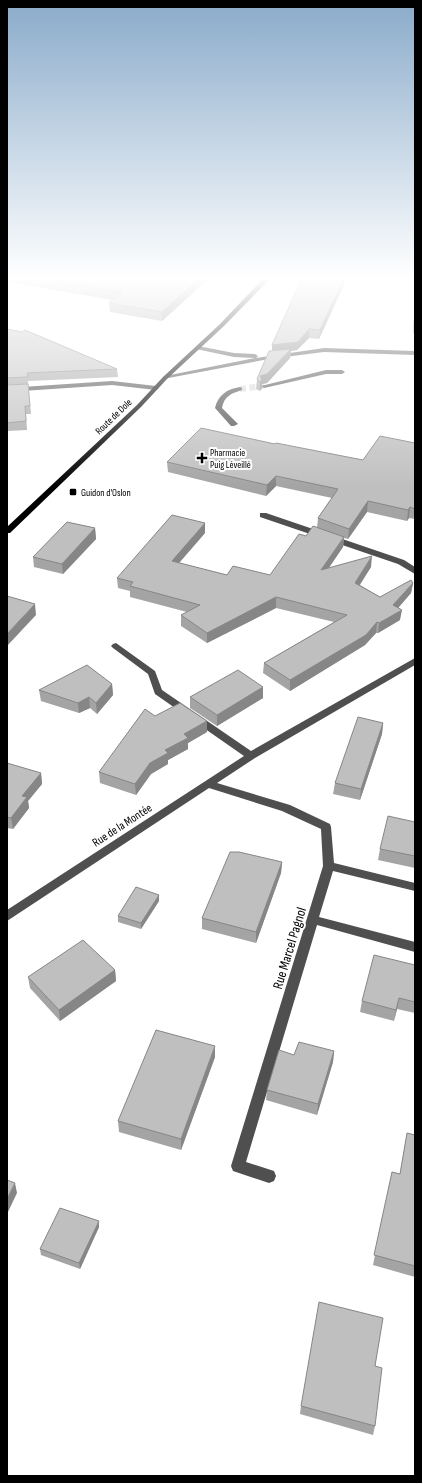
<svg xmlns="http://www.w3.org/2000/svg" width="422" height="1483" font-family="'Sofia Sans Condensed',sans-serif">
  <rect width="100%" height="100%" fill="#fff"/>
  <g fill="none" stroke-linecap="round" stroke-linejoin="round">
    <path stroke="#d9d9d9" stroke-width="6" stroke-dasharray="6 3.5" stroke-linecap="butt" d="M 240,389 L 264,386"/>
    <g fill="#4f4f4f" fill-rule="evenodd">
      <path d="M 198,346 L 234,353 L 255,354 L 258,356 L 256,358 L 324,348 L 415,351 L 415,355 L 324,352 L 269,359 L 163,379 L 163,377 L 165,376 L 255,358 L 234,357 L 196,349 L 196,347 Z"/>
      <path d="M 326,370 L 342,370 L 345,372 L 342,374 L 326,374 L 264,388 L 261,386 Z"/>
      <path d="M 112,381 L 156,386 L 159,388 L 156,390 L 112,385 L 7,392 L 7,388 Z"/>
      <path d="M 240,387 L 242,388 L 242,390 C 232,393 224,396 222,408 L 238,424 L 234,426 L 231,426 L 215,408 C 218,395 227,389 240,387 Z"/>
      <path d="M 260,513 L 266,513 L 404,560 L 415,567 L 415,574 L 398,564 L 260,517 Z"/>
      <path d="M 116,643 L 155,671 L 162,690 L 251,751 L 415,658 L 415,665 L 255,758 L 217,783 L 290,805 L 330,824 L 331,827 L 334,863 L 415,883 L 415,891 L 333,871 L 319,917 L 415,942 L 415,952 L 317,925 L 246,1162 L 274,1171 L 276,1176 L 274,1181 L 269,1183 L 233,1171 L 231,1166 L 323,866 L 321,829 L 282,811 L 209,788 L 7,921 L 7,910 L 244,756 L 155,694 L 148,674 L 113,648 L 111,646 L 113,644 Z"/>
    </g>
    <path fill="#000" fill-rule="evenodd" d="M 262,280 L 269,280 L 224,326 L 167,379 L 141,407 L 10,533 L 7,533 L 7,527 L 137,405 L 163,377 L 220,324 Z"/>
  </g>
  <g fill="#a4a4a4">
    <path d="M 7,280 L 207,280 L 162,321 L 110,312 L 109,303 L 113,300 L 7,282 Z"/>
    <path d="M 301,280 L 346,280 L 319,339 L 309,338 L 297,350 L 291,351 L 290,358 L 267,383 L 262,384 L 262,388 L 260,391 L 256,389 L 257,379 L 272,351 Z"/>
    <path d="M 414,320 L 415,320 L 415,333 L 413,333 L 413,327 Z"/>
    <path d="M 7,329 L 117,369 L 118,377 L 28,381 L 31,414 L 26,414 L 27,430 L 7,431 Z"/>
    <path d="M 415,443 L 415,519 L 409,518 L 407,521 L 367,512 L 348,539 L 344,538 L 343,547 L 329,568 L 371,567 L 360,585 L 380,597 L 413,583 L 411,593 L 398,608 L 400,620 L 378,633 L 376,633 L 365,645 L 290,691 L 263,673 L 264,663 L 334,622 L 276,608 L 207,643 L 181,626 L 181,615 L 187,612 L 130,597 L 130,591 L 118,588 L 117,578 L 205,533 L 179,563 L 227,575 L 270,575 L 306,536 L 317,528 L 318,518 L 332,498 L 276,486 L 266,496 L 168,472 L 167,462 L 275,444 L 363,460 Z"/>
    <path d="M 95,528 L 96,539 L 63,574 L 34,567 L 33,557 Z"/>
    <path d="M 112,684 L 113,695 L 97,714 L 90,708 L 79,713 L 41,701 L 39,690 Z"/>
    <path d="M 263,687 L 263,698 L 217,726 L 190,708 L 190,697 Z"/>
    <path d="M 155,716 L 207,732 L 188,743 L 188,749 L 168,760 L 168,764 L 151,774 L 136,795 L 100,783 L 99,772 Z"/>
    <path d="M 383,723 L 382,734 L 360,800 L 333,794 L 335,783 Z"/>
    <path d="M 7,763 L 41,773 L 42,784 L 28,801 L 29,808 L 13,829 L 7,828 Z"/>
    <path d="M 415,822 L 415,868 L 378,860 L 380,849 Z"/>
    <path d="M 282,862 L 281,873 L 256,943 L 202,929 L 202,918 Z"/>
    <path d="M 159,901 L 141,929 L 118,922 L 118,916 Z"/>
    <path d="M 415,965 L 415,1013 L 397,1009 L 394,1021 L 360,1012 L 362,1001 Z"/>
    <path d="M 115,970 L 116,981 L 60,1021 L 30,988 L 28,977 Z"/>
    <path d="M 334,1051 L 333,1062 L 317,1115 L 266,1100 L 267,1090 L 294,1055 Z"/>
    <path d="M 215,1057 L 181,1150 L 119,1132 L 118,1121 Z"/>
    <path d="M 407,1133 L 415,1135 L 415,1277 L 373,1265 L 392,1172 L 400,1174 Z"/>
    <path d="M 99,1227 L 80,1269 L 41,1255 L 40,1249 Z"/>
    <path d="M 375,1366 L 375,1426 L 373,1435 L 300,1414 L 301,1406 Z"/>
  </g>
  <g fill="#868686">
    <path d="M 197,280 L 207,280 L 162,321 L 162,312 Z"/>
    <path d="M 343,280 L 346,280 L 319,339 L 320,330 Z"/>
    <path d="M 309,329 L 309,338 L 297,350 L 291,351 L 290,358 L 267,383 L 262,384 L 262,388 L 260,391 L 260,376 L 272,354 L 272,345 Z"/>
    <path d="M 276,476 L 276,486 L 266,496 L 267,485 Z"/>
    <path d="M 368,501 L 367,512 L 348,539 L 349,529 Z"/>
    <path d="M 410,507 L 409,518 L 407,521 L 408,510 Z"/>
    <path d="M 205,523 L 205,533 L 172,571 L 172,561 Z"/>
    <path d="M 95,528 L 96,539 L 63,574 L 62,564 Z"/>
    <path d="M 344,537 L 343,547 L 320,580 L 321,570 Z"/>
    <path d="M 372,556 L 371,567 L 354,593 L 355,583 Z"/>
    <path d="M 413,583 L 411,593 L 392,615 L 393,605 Z"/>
    <path d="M 276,597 L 276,608 L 207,643 L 207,633 Z"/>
    <path d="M 35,604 L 36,615 L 7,646 L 7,634 Z"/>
    <path d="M 402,610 L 400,620 L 378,633 L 379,623 Z"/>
    <path d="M 377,622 L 376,633 L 365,645 L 290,691 L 290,680 Z"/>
    <path d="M 112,684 L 113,695 L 97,714 L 96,703 Z"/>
    <path d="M 263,687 L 263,698 L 217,726 L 217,715 Z"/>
    <path d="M 89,697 L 90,708 L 79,713 L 78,703 Z"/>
    <path d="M 207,721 L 207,732 L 188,743 L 188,749 L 168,760 L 168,764 L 151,774 L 136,795 L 135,784 L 150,763 L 184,734 Z"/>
    <path d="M 383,723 L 382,734 L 360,800 L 361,789 Z"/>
    <path d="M 41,773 L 42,784 L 28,801 L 29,808 L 13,829 L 11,818 L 22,796 Z"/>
    <path d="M 282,862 L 281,873 L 256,943 L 256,932 Z"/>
    <path d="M 159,895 L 159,901 L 141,929 L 141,923 Z"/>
    <path d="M 115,970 L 116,981 L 60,1021 L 59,1010 Z"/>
    <path d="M 399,998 L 397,1009 L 394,1021 L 396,1010 Z"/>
    <path d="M 215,1046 L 215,1057 L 181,1150 L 181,1139 Z"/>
    <path d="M 334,1051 L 333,1062 L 317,1115 L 318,1104 Z"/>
    <path d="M 15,1183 L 17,1193 L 7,1214 L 7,1199 Z"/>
    <path d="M 99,1221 L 99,1227 L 80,1269 L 79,1263 Z"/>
  </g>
  <g fill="#bfbfbf" stroke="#868686">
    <path d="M 51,280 L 197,280 L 162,312 L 109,303 L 122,292 Z"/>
    <path d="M 301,280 L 343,280 L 320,330 L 309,329 L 298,342 L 272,345 Z"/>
    <rect x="414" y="320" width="1" height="6"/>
    <path d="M 7,329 L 22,332 L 25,330 L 117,369 L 27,373 L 28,377 L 7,378 Z"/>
    <path d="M 291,349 L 267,374 L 260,376 L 262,379 L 260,382 L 257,379 L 269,351 Z"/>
    <path d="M 28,384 L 30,406 L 25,406 L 26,421 L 7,423 L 7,385 Z"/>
    <path d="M 201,428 L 275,444 L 276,443 L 363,460 L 380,436 L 415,443 L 415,509 L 410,507 L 408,510 L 368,501 L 349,529 L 318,518 L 338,489 L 276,476 L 267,485 L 167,462 Z"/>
    <path d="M 172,515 L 205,523 L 172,561 L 227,575 L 233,566 L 270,575 L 299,534 L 306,536 L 313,526 L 344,537 L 321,570 L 372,556 L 355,583 L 380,597 L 411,580 L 413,583 L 393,605 L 402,610 L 379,623 L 377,622 L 366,635 L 290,680 L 264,663 L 347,615 L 276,597 L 207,633 L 181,615 L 200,605 L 130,586 L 133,582 L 117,578 Z"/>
    <path d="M 67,522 L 95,528 L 62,564 L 33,557 Z"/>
    <path d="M 7,596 L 35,604 L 7,634 Z"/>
    <path d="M 87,665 L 112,684 L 96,703 L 89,697 L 78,703 L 39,690 Z"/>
    <path d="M 238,670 L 263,687 L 217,715 L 190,697 Z"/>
    <path d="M 180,703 L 207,721 L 184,734 L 188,738 L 165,750 L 168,753 L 150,763 L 135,784 L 99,772 L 145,709 L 155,716 Z"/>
    <path d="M 358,717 L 383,723 L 361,789 L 335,783 Z"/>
    <path d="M 7,763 L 41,773 L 22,796 L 27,797 L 11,818 L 7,817 Z"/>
    <path d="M 388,816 L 415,822 L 415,856 L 380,849 Z"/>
    <path d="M 230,852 L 239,852 L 282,862 L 256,932 L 202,918 Z"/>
    <path d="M 136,887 L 159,895 L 141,923 L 118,916 Z"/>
    <path d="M 83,940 L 115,970 L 59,1010 L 28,977 Z"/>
    <path d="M 374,955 L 415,965 L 415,1002 L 399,998 L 396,1010 L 362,1001 Z"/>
    <path d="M 156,1030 L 215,1046 L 181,1139 L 118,1121 Z"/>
    <path d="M 299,1042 L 334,1051 L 318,1104 L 267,1090 L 279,1050 L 294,1055 Z"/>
    <path d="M 407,1133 L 415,1135 L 415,1266 L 374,1255 L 392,1172 L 400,1174 Z"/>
    <path d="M 7,1180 L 15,1183 L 7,1199 Z"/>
    <path d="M 60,1208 L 99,1221 L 79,1263 L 40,1249 Z"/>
    <path d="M 319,1302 L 383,1318 L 375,1366 L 382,1368 L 375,1426 L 301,1406 Z"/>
  </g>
  <linearGradient id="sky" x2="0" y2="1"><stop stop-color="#8aabca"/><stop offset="0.57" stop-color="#fff"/><stop offset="1" stop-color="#fff" stop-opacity="0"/></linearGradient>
  <rect width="422" height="488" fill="url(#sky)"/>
  <g fill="#000" stroke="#fff" stroke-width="1.5">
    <path d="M200 452h4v4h4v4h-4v4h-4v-4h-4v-4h4z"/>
    <rect x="69" y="488" width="8" height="8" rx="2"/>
  </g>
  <g text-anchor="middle" stroke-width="4" stroke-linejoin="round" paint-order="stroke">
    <g font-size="10" fill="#000" stroke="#fff">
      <text transform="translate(113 416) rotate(-44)" y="4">Route de Dole</text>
    </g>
    <g font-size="10" fill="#000" stroke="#fff" text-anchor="start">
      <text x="210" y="456">Pharmacie<tspan x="210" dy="12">Puig Léveillé</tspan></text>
      <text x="81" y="496">Guidon d'Oslon</text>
    </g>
    <g font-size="12" fill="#000" stroke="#fff">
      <text transform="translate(122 825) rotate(-33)" y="4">Rue de la Montée</text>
    </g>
    <g font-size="14" fill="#000" stroke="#fff">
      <text transform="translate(289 948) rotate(-73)" y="5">Rue Marcel Pagnol</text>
    </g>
  </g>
  <rect width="422" height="1483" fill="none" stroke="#000000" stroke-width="16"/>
</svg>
